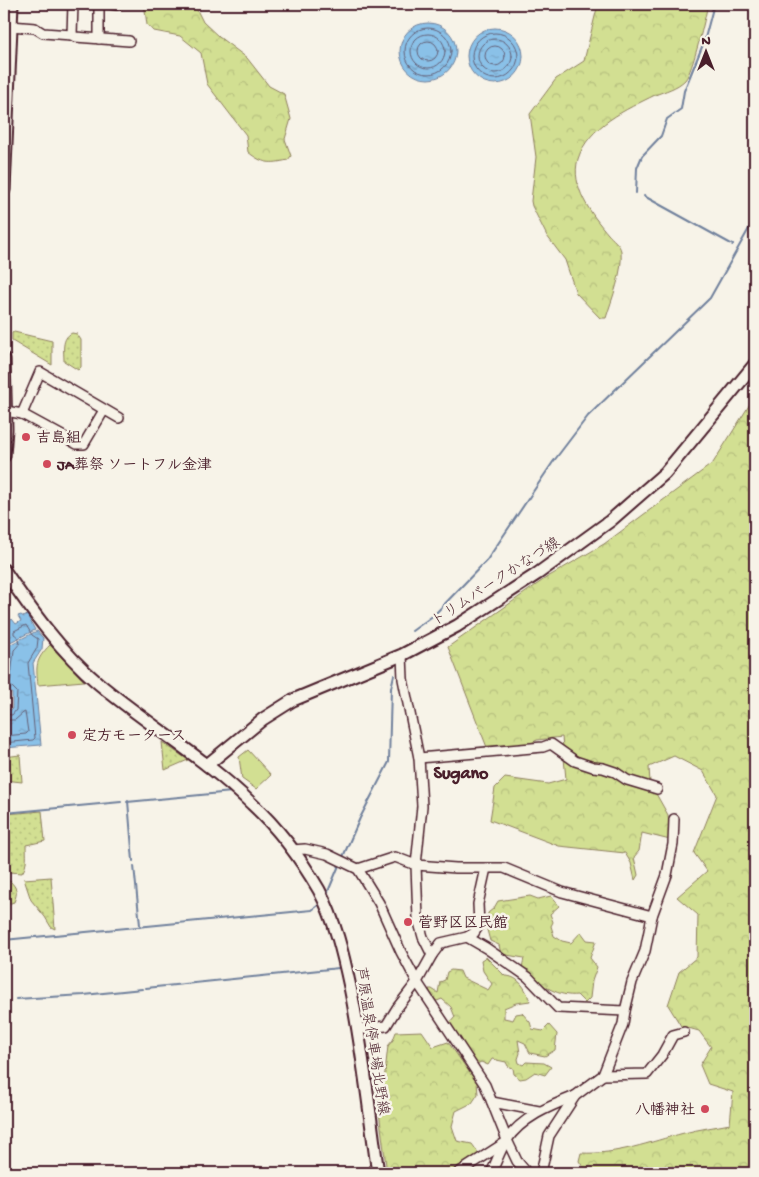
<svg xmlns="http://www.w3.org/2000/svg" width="759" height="1177" font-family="'Gochi Hand','Klee One',sans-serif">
  <defs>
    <pattern id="grass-dots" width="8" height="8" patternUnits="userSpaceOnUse" patternTransform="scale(1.25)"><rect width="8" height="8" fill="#d2df92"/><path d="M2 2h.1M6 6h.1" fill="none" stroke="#b6bf7e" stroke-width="1.8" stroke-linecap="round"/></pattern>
    <pattern id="forest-crowns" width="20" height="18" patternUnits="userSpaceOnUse" patternTransform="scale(1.25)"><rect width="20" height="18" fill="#d2df92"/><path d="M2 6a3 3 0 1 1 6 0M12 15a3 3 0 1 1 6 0" fill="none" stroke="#b6bf7e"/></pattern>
    <pattern id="water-ripples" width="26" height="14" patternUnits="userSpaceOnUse" patternTransform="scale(1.25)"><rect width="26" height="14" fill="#8ac1e8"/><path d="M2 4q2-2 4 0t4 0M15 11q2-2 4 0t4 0" fill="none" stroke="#79a5c7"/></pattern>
  </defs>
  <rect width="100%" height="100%" fill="#f7f3e8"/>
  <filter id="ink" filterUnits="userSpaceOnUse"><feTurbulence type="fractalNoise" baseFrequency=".02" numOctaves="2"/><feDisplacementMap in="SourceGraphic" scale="10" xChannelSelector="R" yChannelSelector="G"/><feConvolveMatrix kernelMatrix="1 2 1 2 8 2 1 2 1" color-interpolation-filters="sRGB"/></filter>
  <g filter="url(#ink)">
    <g fill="url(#grass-dots)" stroke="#8e7f5e">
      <path d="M 12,332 L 14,332 L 52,341 L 52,365 L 12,341 Z"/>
      <path d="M 72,333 L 77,334 L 81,340 L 81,367 L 78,370 L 64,361 C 64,351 61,338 72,333 Z"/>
      <path d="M 162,742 L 188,760 L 165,770 Z"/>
      <path d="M 20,755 L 22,782 L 4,780 L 4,757 Z"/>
      <path d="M 42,811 L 45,841 L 26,845 C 26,854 28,865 22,873 L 8,872 L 6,852 L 6,814 Z"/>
      <path d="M 51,877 L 55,929 L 51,927 L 45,917 L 31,900 L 24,879 Z"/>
      <path d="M 4,881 L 10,881 C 17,888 18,892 14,902 L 8,904 L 6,908 L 9,932 L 5,936 Z"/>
    </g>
    <g fill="url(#forest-crowns)" stroke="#8e7f5e">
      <path d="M 142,4 L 194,4 L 203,22 L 219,37 L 247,58 L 269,86 L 284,94 L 291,119 L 285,139 L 291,156 L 288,160 C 270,164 263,164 248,152 L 246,135 L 207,84 L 201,53 L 180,36 L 154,31 L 147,25 L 145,10 Z"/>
      <path d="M 598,4 L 708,4 C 705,18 693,71 685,80 C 677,88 665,91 655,95 C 627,109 588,126 578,159 C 570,186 591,214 608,234 C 612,239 620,244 621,251 C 623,273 612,298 606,318 L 600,318 L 576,293 L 565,260 L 547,236 L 532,206 L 531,201 L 536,157 L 530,114 L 556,79 L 584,61 Z"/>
      <path d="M 755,396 L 755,1173 L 587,1173 L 579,1161 L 581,1153 C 618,1155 649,1142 684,1133 C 699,1129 715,1127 730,1124 L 733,1092 L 708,1084 L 700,1065 L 711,1047 L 699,1031 L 681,1026 L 668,1005 L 679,972 L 697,957 L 698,915 L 677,897 L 707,871 L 694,853 L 717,795 L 703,771 L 674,756 L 649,767 L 650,783 L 668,815 L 670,840 L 642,833 L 639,851 L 634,857 L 638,875 L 635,880 L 631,863 L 625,853 L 559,846 L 490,820 L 495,788 L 505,778 L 548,784 L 566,779 L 562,737 L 537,740 L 507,756 L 488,750 L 448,647 L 546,578 L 604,544 L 713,463 Z"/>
      <path d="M 530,896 L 538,899 L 551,896 L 559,906 L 550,914 L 553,922 L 551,926 L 554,936 L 562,941 L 571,943 L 581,932 L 587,940 L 596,941 L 590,958 L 597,967 L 592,981 L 590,998 L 585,1003 L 577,995 C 559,997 542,986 529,974 L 529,970 L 522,968 L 524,958 L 501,954 L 499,945 L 490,941 L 487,930 L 488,913 L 494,908 L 498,901 Z"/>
      <path d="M 486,957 L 505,976 C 519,976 526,989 530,1001 L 516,1003 L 504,1008 L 504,1018 L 513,1020 L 516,1014 L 522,1013 L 530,1022 L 532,1029 L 543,1031 L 549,1025 L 557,1034 L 555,1050 L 545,1056 L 530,1053 L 525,1043 L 518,1040 L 520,1053 L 518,1059 L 519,1063 L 523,1065 L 526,1062 L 544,1063 L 551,1067 L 545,1075 L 535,1072 L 526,1078 L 520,1079 L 514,1074 L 513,1068 L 508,1066 L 506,1062 L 492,1059 L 488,1065 L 481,1062 L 475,1065 L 448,1025 L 455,1017 L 451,1007 L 442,999 L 437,1001 L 432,998 L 429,989 L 432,989 L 438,993 L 440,982 L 445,980 L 447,972 L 451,970 L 460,971 L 463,978 L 488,990 L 492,984 L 483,971 L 481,960 Z"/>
      <path d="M 422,1031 L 433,1047 L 448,1042 L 477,1083 L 478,1094 L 472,1103 L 456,1111 L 452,1126 L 457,1141 L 472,1144 L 480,1155 L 447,1173 L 387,1173 L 376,1089 L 384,1081 L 388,1046 L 393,1040 L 396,1032 Z"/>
    </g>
    <g fill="#d2df92" stroke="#8e7f5e">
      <path d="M 50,645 L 84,681 L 38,685 C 36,666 35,660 50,645 Z"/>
      <path d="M 248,750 L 271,775 L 256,789 L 242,779 L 239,757 Z"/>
    </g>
    <g fill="url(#water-ripples)" stroke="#70809c">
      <circle cx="428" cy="51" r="28"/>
      <circle cx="495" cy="56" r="28"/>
      <path d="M 21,615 L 24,617 L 27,615 L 35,630 L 8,643 L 10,621 L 12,619 L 16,624 L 21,621 L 18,616 Z"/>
      <path d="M 37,631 L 43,638 L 42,649 L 33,663 L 41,745 L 4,748 L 5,708 L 7,710 L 12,709 L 12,693 L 5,692 L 9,645 Z"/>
    </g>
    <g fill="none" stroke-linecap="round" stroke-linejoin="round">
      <g stroke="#646077" stroke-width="1">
        <circle cx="428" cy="51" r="23"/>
        <circle cx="495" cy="56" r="23"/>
        <circle cx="428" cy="51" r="17"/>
        <circle cx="495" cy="56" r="17"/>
        <circle cx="428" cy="51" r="10"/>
        <circle cx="495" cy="56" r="10"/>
        <path d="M 4,714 L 12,715 L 16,710 L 17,692 L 10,685 L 14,650 C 20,644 23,640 14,634 L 14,631 L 26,625 L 32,635 L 38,639 L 37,648 L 28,663 L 35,738 L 33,740 L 4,743"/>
        <path d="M 4,720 L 15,720 L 23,713 L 25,712 L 28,732 L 26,734 L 4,736"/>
      </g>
      <g stroke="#70809c" stroke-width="2">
        <path d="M 636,193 L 637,168 L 642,156 L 661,136 L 667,119 L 681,109 L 684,91 L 704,42 L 714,4"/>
        <path d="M 644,196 L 733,245"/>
        <path d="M 412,631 L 434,615 L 487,560 L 553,462 L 588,416 L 710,298 L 755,218"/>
        <path d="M 128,801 L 133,861"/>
        <path d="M 127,802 L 232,792"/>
        <path d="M 5,813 L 121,802"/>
        <path d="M 342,859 L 360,818 L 389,762 L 391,688 L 394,675"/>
        <path d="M 134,866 L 140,925"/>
        <path d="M 327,894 L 340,863"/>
        <path d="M 4,940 L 312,910 L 320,904"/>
        <path d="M 146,988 L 339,968"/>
        <path d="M 16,999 L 84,995 L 142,989"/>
      </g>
      <defs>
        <g id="street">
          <path d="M 99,4 L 99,39"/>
          <path d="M 111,4 L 117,5"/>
          <path d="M 11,26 L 35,28 L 43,33 L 72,35 L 73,4"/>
          <path d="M 72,35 L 75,37 L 129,41"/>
          <path d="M 6,411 L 22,414 L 40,372 L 119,418"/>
          <path d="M 22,414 L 77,444 L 84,444 L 104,410"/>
          <path d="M 402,655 L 403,679 L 419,758 L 422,806 L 416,865 L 418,919 L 423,937 L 432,955"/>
          <path d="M 419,758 L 543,747 L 551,744 L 575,761 L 593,767 L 603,768 L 615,772 L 627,780 L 657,789"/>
          <path d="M 292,850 L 305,849 L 327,854 L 358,869 L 379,903 L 401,952 L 417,982 L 485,1085 L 507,1140 L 517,1161 L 527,1173"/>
          <path d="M 358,869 L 395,857 L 416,865 L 456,868 L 504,868 L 562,892 L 652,916"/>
          <path d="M 467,937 L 486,948 L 528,977 L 558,1008 L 625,1011"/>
          <path d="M 359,1029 L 386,1026 L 397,1008 L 417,982 L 432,955 L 441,943 L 467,937 L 474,933 L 479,925 L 478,904 L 486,868"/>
          <path d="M 603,1075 L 647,1074 L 662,1055 L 673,1035 L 684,1032"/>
          <path d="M 492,1102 L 539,1111"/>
          <path d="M 458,1173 L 503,1144"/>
          <path d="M 491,1173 C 496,1163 500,1151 506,1141 C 522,1117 550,1106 575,1096"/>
          <path d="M 541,1173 L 549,1136 L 575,1096 L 603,1075 L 623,1024 L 625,1011 L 632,982 L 645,951 L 652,916 L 667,875 L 673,844 L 674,819"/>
        </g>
        <g id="secondary">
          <path d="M 4,190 L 12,4"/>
          <path d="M 4,359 L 6,429 L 4,456"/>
          <path d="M 4,570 C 31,610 61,652 98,683 C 148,725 205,758 252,804 C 278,828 301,859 319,890 C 335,920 343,954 350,987 C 363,1049 369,1111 378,1173"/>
          <path d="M 207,765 L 263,719 L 293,700 L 402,655 L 457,626 L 537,574 L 610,521 L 665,473 L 755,364"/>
        </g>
      </defs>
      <use href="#street" stroke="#4a1f2b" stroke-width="12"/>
      <use href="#secondary" stroke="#4a1f2b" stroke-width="15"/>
      <use href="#street" stroke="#f7f3e8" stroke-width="9"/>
      <use href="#secondary" stroke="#f7f3e8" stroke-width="11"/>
    </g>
  </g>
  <g fill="#d1495b" stroke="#f7f3e8" stroke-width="2">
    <circle cx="26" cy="437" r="5"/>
    <circle cx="47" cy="464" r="5"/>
    <circle cx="72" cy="735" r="5"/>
    <circle cx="408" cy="922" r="5"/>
    <circle cx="705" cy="1109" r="5"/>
  </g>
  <g text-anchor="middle" stroke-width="5" stroke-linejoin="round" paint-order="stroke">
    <g font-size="15" font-weight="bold" fill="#4a1f2b" stroke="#f7f3e8" text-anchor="start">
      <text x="36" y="442">吉島組</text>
      <text x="57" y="469">JA葬祭 ソートフル金津</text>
      <text x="82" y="740">定方モータース</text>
      <text x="418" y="927">菅野区区民館</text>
      <text x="695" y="1114" text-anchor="end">八幡神社</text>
    </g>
    <g font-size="15" fill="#4a1f2b" stroke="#f7f3e8">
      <text transform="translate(495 581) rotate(-33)" y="5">トリムパークかなづ線</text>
      <text transform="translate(373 1041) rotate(81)" y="5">芦原温泉停車場北野線</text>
    </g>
    <g font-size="18" font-weight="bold" fill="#4a1f2b" stroke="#f7f3e8">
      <text x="461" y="778">Sugano</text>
    </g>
  </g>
  <rect width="759" height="1177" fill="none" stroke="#f7f3e8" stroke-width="20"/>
  <rect x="10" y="10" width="739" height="1157" fill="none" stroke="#4a1f2b" stroke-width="2" filter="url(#ink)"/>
  <g transform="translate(706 52)" stroke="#f7f3e8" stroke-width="4" paint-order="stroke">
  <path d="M0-4L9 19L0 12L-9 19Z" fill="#4a1f2b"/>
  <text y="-8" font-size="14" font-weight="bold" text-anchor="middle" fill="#4a1f2b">N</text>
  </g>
</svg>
